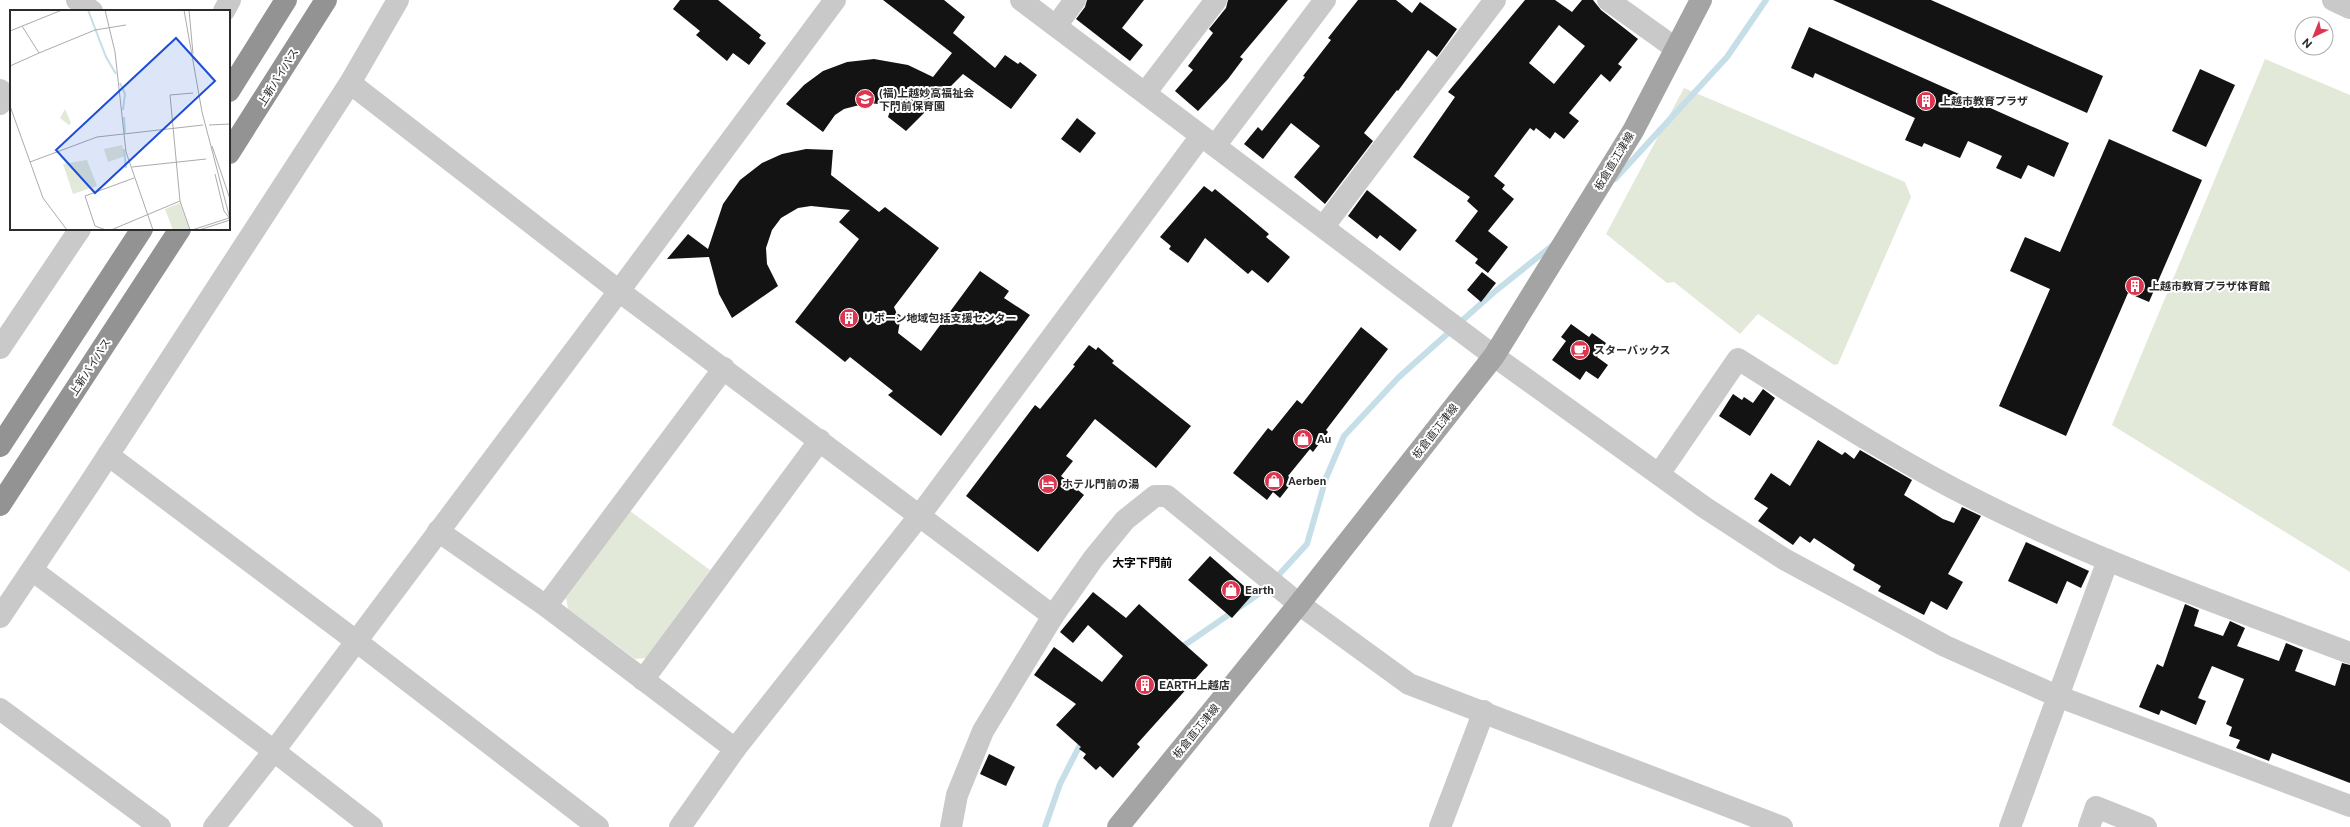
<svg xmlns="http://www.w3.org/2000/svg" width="2350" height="827" font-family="'Public Sans','Noto Sans JP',sans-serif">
  <rect width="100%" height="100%" fill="#fff"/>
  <g fill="#e3e9d9">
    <path d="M 2265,59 L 2350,95 L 2350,572 L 2112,425 Z"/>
    <path d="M 1684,88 L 1905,182 L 1911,197 L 1838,364 L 1834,365 L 1758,314 L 1740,334 L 1674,282 L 1667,283 L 1606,234 Z"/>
    <path d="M 630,511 L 710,570 L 646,658 L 635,659 L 568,609 L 566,598 Z"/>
  </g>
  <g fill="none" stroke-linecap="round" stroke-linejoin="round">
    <g stroke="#c6dee8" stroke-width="6">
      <path d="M 1615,179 L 1727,57 L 1766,0"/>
      <path d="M 1275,579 L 1307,544 L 1326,478 L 1344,436 L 1399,377 L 1493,293 L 1553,245"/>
      <path d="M 1179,649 L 1263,591 L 1269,585"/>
      <path d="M 1045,827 L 1060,784 L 1083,739"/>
    </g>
  </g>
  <g fill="#131313" fill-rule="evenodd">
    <path d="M 680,0 L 718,0 L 761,35 L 759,38 L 766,43 L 749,65 L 733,53 L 727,61 L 696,35 L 700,31 L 673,9 Z"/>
    <path d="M 883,0 L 944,0 L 965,17 L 953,33 L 995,68 L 1005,55 L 1018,64 L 1020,62 L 1037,75 L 1011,109 L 963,74 L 906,131 L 888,117 L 892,105 L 867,103 L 844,109 L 835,115 L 823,132 L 786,104 L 804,85 L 823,71 L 847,62 L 874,59 L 908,65 L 933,77 L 952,53 Z"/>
    <path d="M 1087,0 L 1144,0 L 1122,28 L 1143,45 L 1130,61 L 1076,19 L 1085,7 Z"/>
    <path d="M 1228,0 L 1288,0 L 1240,57 L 1243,59 L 1228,79 L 1198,111 L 1175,91 L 1193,70 L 1188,66 L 1213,33 L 1209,29 L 1226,8 Z"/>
    <path d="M 1358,0 L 1396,0 L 1412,13 L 1420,2 L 1457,29 L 1437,57 L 1428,50 L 1398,91 L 1397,90 L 1364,133 L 1373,141 L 1325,204 L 1294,177 L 1320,146 L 1291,123 L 1263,159 L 1244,144 L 1258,127 L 1262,131 L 1305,77 L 1303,76 L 1331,40 L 1328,38 Z"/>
    <path d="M 1525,0 L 1555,0 L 1572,12 L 1582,0 L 1593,0 L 1601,10 L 1638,39 L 1618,64 L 1622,67 L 1610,82 L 1601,74 L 1569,113 L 1579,121 L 1564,139 L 1555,132 L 1550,139 L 1536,128 L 1534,131 L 1530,128 L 1494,176 L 1505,185 L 1502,189 L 1514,199 L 1488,231 L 1508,247 L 1488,273 L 1475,263 L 1478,259 L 1455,241 L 1478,211 L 1467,201 L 1470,197 L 1413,157 L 1455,97 L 1448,92 ZM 1559,25 L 1585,46 L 1554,84 L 1529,63 Z"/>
    <path d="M 1833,0 L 1931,0 L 2103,76 L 2087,113 Z"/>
    <path d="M 1809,27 L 2069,143 L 2054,177 L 2028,165 L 2021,179 L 1996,168 L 2002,156 L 1968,141 L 1960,158 L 1924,143 L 1922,147 L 1905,140 L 1915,118 L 1815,73 L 1813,78 L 1791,68 Z"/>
    <path d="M 2200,69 L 2235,85 L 2206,147 L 2172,131 Z"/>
    <path d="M 1077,118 L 1096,133 L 1080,153 L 1061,139 Z"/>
    <path d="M 2109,139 L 2202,180 L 2149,302 L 2128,293 L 2066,436 L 1999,406 L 2050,289 L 2010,271 L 2025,237 L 2060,252 Z"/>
    <path d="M 806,149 L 833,150 L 831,175 L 879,212 L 885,207 L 939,248 L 894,307 L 900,321 L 898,333 L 921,351 L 980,271 L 1009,291 L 1004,298 L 1030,315 L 941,436 L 888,395 L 893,391 L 850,357 L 845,362 L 795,322 L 859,239 L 839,222 L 850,210 L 811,206 L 798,208 L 781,218 L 772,230 L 766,248 L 767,264 L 778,286 L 732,318 L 719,294 L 709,257 L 667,259 L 688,234 L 708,249 L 723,204 L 740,180 L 762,163 L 782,154 Z"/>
    <path d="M 1204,186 L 1212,192 L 1215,189 L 1243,212 L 1269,234 L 1266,237 L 1290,257 L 1268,283 L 1252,270 L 1248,274 L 1205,238 L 1188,263 L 1169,249 L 1171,246 L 1160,237 Z"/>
    <path d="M 1367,190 L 1417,230 L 1400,251 L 1380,235 L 1377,239 L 1348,216 Z"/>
    <path d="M 1482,272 L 1496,283 L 1481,302 L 1467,290 Z"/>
    <path d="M 1571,324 L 1589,337 L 1592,333 L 1606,343 L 1597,357 L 1608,365 L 1598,379 L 1586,371 L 1580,380 L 1552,360 L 1566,341 L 1561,337 Z"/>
    <path d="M 1361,327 L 1388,349 L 1326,430 L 1328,432 L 1313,452 L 1310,449 L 1288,476 L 1294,480 L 1280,498 L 1273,492 L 1267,500 L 1233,473 L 1268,428 L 1272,431 L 1297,400 L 1302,404 Z"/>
    <path d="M 1089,345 L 1096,350 L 1098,347 L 1114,361 L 1112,363 L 1191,426 L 1156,468 L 1095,419 L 1066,456 L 1073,461 L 1061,476 L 1084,495 L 1038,552 L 966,496 L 1035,405 L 1040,409 L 1075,366 L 1073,365 Z"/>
    <path d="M 1763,389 L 1775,398 L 1750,436 L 1719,416 L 1733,394 L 1742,400 L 1744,397 L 1753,403 Z"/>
    <path d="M 1818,440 L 1842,455 L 1845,452 L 1854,459 L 1860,450 L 1912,480 L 1904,495 L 1943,519 L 1954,523 L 1962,507 L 1981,516 L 1948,574 L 1963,582 L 1947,610 L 1931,601 L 1924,615 L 1878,591 L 1881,586 L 1853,570 L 1855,565 L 1814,538 L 1810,543 L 1800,536 L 1793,545 L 1758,521 L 1768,508 L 1754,499 L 1771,473 L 1790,486 Z"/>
    <path d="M 2026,542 L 2089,571 L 2081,588 L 2067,581 L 2057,604 L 2008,581 Z"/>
    <path d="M 1210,556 L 1253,594 L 1232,618 L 1188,580 Z"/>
    <path d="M 1093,592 L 1126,618 L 1139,604 L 1208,665 L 1137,744 L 1140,747 L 1113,778 L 1100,766 L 1096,770 L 1083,758 L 1086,754 L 1079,749 L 1081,747 L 1056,725 L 1076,704 L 1034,675 L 1054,647 L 1102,682 L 1123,656 L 1088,625 L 1073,643 L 1060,632 Z"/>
    <path d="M 2185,604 L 2199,610 L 2194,626 L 2223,636 L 2230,621 L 2245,628 L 2237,646 L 2279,661 L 2286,643 L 2303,650 L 2295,671 L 2335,686 L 2342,663 L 2350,665 L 2350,783 L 2272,753 L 2269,761 L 2236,748 L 2240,740 L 2229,736 L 2232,727 L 2226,724 L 2244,679 L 2212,666 L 2198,698 L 2206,701 L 2196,725 L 2161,710 L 2159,715 L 2139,707 L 2157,664 L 2163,667 Z"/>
    <path d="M 989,754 L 1015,767 L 1006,786 L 980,774 Z"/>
  </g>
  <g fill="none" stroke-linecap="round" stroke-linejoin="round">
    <g stroke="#c9c9c9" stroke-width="22">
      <path d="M 77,0 L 92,11"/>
      <path d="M 1021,0 L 1494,356 L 1704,507 L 1784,559 L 1945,646 L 2057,696 L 2350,806"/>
      <path d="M 1608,0 L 1675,48"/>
      <path d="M 2333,0 L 2350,8"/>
      <path d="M 224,11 L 230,0"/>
      <path d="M 1056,26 L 1075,0"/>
      <path d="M 350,83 L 619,291 L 1053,616"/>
      <path d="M 0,90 L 7,95 L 0,104"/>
      <path d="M 1146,92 L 1216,0"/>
      <path d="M 1215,146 L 1325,0"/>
      <path d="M 1324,226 L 1495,0"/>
      <path d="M 0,348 L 80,229"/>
      <path d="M 108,455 L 356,641 L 598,827"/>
      <path d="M 1659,474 L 1738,359 C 1816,408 1894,459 1976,500 C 2096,561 2224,605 2350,653"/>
      <path d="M 438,531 L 546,606 L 735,749"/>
      <path d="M 32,570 L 274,751 L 372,827"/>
      <path d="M 546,606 L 724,368"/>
      <path d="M 0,617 L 90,483 L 350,83 L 398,0"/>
      <path d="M 643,680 L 820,440"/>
      <path d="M 0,709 L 160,827"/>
      <path d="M 214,827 L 274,751 L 619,291 L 835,0"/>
      <path d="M 680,827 L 735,749 L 920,515 L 1201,136"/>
      <path d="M 951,827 L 957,795 L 983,731 L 1053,616 L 1093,559 L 1125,520 L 1155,496 L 1167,496 L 1299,604 L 1409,684 L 1782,827"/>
      <path d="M 1440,827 L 1484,711"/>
      <path d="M 2010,827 L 2108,560"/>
      <path d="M 2089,827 L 2096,807 L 2146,827"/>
    </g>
    <path stroke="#a4a4a4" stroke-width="22" d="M 1118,827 L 1299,604 L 1494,356 L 1633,131 L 1701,0"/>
    <g stroke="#939393" stroke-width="22">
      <path d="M 229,91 L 286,0"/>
      <path d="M 229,153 L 326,0"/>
      <path d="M 0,446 L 142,229"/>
      <path d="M 0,505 L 180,229"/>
    </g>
  </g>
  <defs>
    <symbol id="school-disc" viewBox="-11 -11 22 22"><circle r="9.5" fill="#db3550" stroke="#fff"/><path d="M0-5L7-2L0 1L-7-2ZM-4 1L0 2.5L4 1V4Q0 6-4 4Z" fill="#fff"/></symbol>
    <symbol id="building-disc" viewBox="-11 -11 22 22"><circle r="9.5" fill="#db3550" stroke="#fff"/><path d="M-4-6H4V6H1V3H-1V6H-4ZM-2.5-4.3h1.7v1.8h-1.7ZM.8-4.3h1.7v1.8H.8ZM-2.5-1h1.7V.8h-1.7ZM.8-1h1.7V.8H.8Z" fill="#fff"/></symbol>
    <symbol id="cafe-disc" viewBox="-11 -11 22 22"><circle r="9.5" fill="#db3550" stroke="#fff"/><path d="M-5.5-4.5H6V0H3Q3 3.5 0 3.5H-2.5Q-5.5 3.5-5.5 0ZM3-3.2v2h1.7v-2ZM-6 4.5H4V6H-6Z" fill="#fff"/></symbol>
    <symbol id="shop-disc" viewBox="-11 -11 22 22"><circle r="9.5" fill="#db3550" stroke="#fff"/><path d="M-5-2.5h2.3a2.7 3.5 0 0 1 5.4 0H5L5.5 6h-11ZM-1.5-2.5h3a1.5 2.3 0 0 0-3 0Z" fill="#fff"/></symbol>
    <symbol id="hotel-disc" viewBox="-11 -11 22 22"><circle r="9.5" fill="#db3550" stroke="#fff"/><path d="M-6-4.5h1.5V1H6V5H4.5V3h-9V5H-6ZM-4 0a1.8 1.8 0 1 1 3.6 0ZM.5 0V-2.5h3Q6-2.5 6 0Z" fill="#fff"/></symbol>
  </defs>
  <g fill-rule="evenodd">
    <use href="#school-disc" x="854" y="88" width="22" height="22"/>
    <use href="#building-disc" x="1915" y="90" width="22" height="22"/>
    <use href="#building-disc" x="2124" y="275" width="22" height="22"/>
    <use href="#building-disc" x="838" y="307" width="22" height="22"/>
    <use href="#cafe-disc" x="1569" y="339" width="22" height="22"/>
    <use href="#shop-disc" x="1292" y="428" width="22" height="22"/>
    <use href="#shop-disc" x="1263" y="470" width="22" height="22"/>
    <use href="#hotel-disc" x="1037" y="473" width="22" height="22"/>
    <use href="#shop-disc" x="1220" y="579" width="22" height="22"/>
    <use href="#building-disc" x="1134" y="674" width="22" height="22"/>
  </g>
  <g text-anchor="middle" stroke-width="4" stroke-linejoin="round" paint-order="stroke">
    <g font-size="11" fill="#2c2c2c" stroke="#fff">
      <text transform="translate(278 77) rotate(-58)" y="4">上新バイパス</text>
      <text transform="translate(1614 161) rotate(-59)" y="4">板倉直江津線</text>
      <text transform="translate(90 367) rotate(-57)" y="4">上新バイパス</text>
      <text transform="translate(1435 431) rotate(-52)" y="4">板倉直江津線</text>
      <text transform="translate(1196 731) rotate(-51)" y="4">板倉直江津線</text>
    </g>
    <g font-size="11" font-weight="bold" fill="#2c2c2c" stroke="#fff" text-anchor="start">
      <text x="879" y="97">(福)上越妙高福祉会<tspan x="879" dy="13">下門前保育園</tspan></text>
      <text x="1940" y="105">上越市教育プラザ</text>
      <text x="2149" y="290">上越市教育プラザ体育館</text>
      <text x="863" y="322">リボーン地域包括支援センター</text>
      <text x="1594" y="354">スターバックス</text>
      <text x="1317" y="443">Au</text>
      <text x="1288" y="485">Aerben</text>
      <text x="1062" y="488">ホテル門前の湯</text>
      <text x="1245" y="594">Earth</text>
      <text x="1159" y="689">EARTH上越店</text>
    </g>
    <g font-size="12" font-weight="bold" fill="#000" stroke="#fff">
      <text x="1142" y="567">大字下門前</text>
    </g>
  </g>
  <g transform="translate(10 10)">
    <rect width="220" height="220" fill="#fff"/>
    <path d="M 55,99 L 61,113 L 59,115 L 50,108 ZM 112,135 L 115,146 L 98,152 L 94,139 ZM 77,150 L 87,176 L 63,184 L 53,154 ZM 170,193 L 179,219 L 163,220 L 155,199 Z" fill="#e3e9d9"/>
    <path fill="none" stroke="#c6dee8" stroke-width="2" d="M 78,0 L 96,47 L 106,64M 110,73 L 115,84 L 113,100M 114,107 L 115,123M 114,139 L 116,158"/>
    <path fill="none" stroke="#ababab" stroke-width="1" d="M 95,0 L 105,42 L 116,142 L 143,220M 174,0 L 192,102 L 220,209M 179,0 L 183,44M 0,21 L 52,0M 29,43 L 85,20 L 116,15M 0,56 L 29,43 L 12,16M 0,96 L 33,188 L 57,220M 199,115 L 220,114M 202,136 L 220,189M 20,152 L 87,127 L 193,115M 122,157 L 196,149M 205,164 L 214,201 L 220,209M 96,220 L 85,216 L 75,186 L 124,168M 101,220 L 170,191M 180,220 L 170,191 L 160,85 L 183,83M 182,220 L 219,208M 189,220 L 220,210"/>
    <path fill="#1d4ed8" fill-opacity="0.15" stroke="#1d4ed8" stroke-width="2" d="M 166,28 L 205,71 L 85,183 L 46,140 Z"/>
    <rect width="220" height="220" fill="none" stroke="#2c2c2c" stroke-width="2"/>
  </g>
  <g transform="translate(2314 36) rotate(223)"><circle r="19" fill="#ffffff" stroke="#ababab"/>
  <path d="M0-3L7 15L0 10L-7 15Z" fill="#db3550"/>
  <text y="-6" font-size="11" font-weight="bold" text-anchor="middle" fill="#2c2c2c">N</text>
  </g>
</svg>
